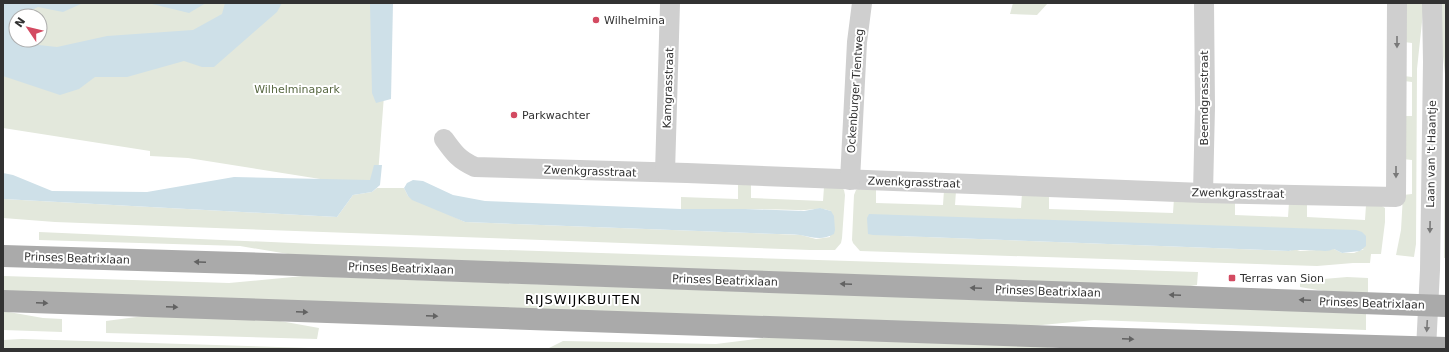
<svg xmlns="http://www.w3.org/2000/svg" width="1449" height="352" font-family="'DejaVu Sans',sans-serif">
  <rect width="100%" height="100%" fill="#fff"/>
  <g fill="#e3e8dc" fill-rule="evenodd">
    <path d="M 3,3 L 391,3 L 377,188 L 404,188 L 408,196 L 465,222 L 777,234 L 801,235 L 816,239 L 830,237 L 831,211 C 817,206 811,211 797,210 C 758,209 720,209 681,209 L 681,197 L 738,199 L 738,183 L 751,184 L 751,198 L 823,201 L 824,187 L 840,186 L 844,190 L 845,195 L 842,238 L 841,243 L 835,250 L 810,250 L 55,222 L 3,218 L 3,199 L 337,217 L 353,195 L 372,192 L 377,188 L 188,158 L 150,156 L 150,151 L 3,128 ZM 16,16 L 40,16 L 40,40 L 16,40 Z"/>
    <path d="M 1013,3 L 1048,3 L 1037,15 L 1010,14 Z"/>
    <path d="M 1404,3 L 1424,3 L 1417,69 L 1416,244 L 1414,257 L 1396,255 L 1401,230 L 1403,195 L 1412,194 L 1412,160 L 1403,159 L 1404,116 L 1412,116 L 1412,82 L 1404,81 L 1404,76 L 1412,77 L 1412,43 L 1404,42 Z"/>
    <path d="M 1437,3 L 1446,3 L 1446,258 L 1444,258 L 1445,74 Z"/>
    <path d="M 862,187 L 876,189 L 876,203 L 943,205 L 944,190 L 956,191 L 955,205 L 1021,208 L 1022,193 L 1049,194 L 1049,209 L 1173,213 L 1174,198 L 1235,199 L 1235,215 L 1288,217 L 1289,202 L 1307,203 L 1307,217 L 1365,220 L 1366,205 L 1380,205 L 1385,208 L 1385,222 L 1381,254 L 1371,254 L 1370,263 L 1353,263 L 1317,266 L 860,251 L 853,243 L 852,240 L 854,195 L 856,190 ZM 873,235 L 1364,249 L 1354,253 L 1342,253 L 1334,249 L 1300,251 L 1294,249 L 1289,251 Z"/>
    <path d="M 39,232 L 316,244 L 1198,272 L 1197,285 L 1184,287 L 306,257 L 240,246 L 39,240 Z"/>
    <path d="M 3,276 L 229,283 L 303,276 L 1366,313 L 1366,330 L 1094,320 L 1021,327 L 3,292 Z"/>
    <path d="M 1347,277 L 1368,278 L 1368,293 L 1330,292 L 1300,287 L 1300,281 Z"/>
    <path d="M 3,311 L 43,318 L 62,319 L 62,332 L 3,330 Z"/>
    <path d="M 144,316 L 269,319 L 319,328 L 317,339 L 106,333 L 106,321 Z"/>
    <path d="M 780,336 L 1036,345 L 1059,349 L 549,348 L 563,341 L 716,344 Z"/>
    <path d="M 22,339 L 342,349 L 3,349 L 3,340 Z"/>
  </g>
  <g fill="#cee0e8">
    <path d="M 3,3 L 83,3 L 63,12 L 38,7 L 19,16 L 16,16 L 14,19 L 16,27 L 16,40 L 20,40 L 20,43 L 57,47 L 107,36 L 193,30 L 222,14 L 225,3 L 282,3 L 277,12 L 214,67 L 202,67 L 184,61 L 127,77 L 95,77 L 79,89 L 60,95 L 3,76 Z"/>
    <path d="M 148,3 L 206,3 L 189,13 Z"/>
    <path d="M 370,3 L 393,3 L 391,99 L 376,103 L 372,93 Z"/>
    <path d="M 374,165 L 382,165 L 380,185 L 372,192 L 353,195 L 337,217 L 3,199 L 3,173 L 13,175 L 52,191 L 147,192 L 234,177 L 370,180 Z"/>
    <path d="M 413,180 L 423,181 L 453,195 L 485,201 L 681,209 L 745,209 L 804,211 L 820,208 L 831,211 L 834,216 L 835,230 L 834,234 C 822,241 812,237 800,235 C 792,234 785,234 777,234 L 465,222 L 412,200 L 408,196 L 404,188 L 407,183 Z"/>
    <path d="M 869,214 L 1356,230 L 1362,232 L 1366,236 L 1366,246 L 1360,251 L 1342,253 L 1334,249 C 1331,250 1328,251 1325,251 C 1316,251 1295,249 1289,251 L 873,235 L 868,234 L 867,218 Z"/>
  </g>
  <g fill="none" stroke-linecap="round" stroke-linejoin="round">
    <g stroke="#cfcfcf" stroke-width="20">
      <path d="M 444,139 C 454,153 459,160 475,167 L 687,173 L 1203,193 L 1396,197 L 1397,3"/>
      <path d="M 665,172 L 670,3"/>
      <path d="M 850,180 L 857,42 L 862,3"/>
      <path d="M 1203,193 L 1205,107 L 1204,3"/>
      <path d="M 1426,349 L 1430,270 L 1433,62 L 1432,3"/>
    </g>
    <g stroke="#aaa" stroke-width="22">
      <path d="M 3,256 L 239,263 L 1446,306"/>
      <path d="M 3,301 L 1089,338 L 1446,348"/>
    </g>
  </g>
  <defs><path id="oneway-solid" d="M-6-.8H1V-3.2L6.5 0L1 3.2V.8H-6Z"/></defs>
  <g fill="#797979">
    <use href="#oneway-solid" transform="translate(1397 42) rotate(90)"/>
    <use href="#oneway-solid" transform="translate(1396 172) rotate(90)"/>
    <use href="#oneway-solid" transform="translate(1430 227) rotate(91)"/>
    <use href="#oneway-solid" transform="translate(1427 326) rotate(93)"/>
  </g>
  <g fill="#626262">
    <use href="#oneway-solid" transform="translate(200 262) rotate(-178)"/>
    <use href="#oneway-solid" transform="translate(846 284) rotate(-178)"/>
    <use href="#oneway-solid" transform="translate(976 288) rotate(-178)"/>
    <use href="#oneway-solid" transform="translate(1175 295) rotate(-178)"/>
    <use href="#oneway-solid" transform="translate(1305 300) rotate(-178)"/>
    <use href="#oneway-solid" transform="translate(42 303) rotate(2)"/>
    <use href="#oneway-solid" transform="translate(172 307) rotate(2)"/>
    <use href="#oneway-solid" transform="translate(302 312) rotate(2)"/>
    <use href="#oneway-solid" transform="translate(432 316) rotate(2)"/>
    <use href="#oneway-solid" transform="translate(1128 339) rotate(2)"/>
  </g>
  <g fill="#d34a61" stroke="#fff" stroke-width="1.5">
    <circle cx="596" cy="20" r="4"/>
    <circle cx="514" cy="115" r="4"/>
    <rect x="1228" y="274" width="8" height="8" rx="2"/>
  </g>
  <g text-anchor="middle" stroke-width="4" stroke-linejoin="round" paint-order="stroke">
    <g font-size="11" fill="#323232" stroke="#fff" text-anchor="start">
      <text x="604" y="24">Wilhelmina</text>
      <text x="522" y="119">Parkwachter</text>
      <text x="1240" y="282">Terras van Sion</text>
    </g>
    <g font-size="11" fill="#323232" stroke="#fff">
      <text transform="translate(668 88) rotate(-88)" y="4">Kamgrasstraat</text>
      <text transform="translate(855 91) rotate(-86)" y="4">Ockenburger Tientweg</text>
      <text transform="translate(1204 98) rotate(-90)" y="4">Beemdgrasstraat</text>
      <text transform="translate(1431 154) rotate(-89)" y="4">Laan van 't Haantje</text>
      <text transform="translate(590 171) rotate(2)" y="4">Zwenkgrasstraat</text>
      <text transform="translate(914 182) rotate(2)" y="4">Zwenkgrasstraat</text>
      <text transform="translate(1238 193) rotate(1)" y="4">Zwenkgrasstraat</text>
      <text transform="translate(77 258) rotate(2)" y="4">Prinses Beatrixlaan</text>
      <text transform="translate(401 268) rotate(2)" y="4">Prinses Beatrixlaan</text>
      <text transform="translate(725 280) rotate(2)" y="4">Prinses Beatrixlaan</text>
      <text transform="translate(1048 291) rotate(2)" y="4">Prinses Beatrixlaan</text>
      <text transform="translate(1372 303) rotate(2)" y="4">Prinses Beatrixlaan</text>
    </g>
    <g font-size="11" fill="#596943" stroke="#fff">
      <text x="297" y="93">Wilhelminapark</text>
    </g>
    <g font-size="13" letter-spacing="1" fill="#000" stroke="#fff">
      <text x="583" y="304">RIJSWIJKBUITEN</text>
    </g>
  </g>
  <rect width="1449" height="352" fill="none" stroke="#323232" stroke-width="8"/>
  <g transform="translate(28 28) rotate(305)"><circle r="19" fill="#ffffff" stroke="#adadad"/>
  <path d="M0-3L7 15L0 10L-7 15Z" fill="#d34a61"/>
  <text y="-6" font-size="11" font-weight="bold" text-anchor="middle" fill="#323232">N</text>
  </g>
</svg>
